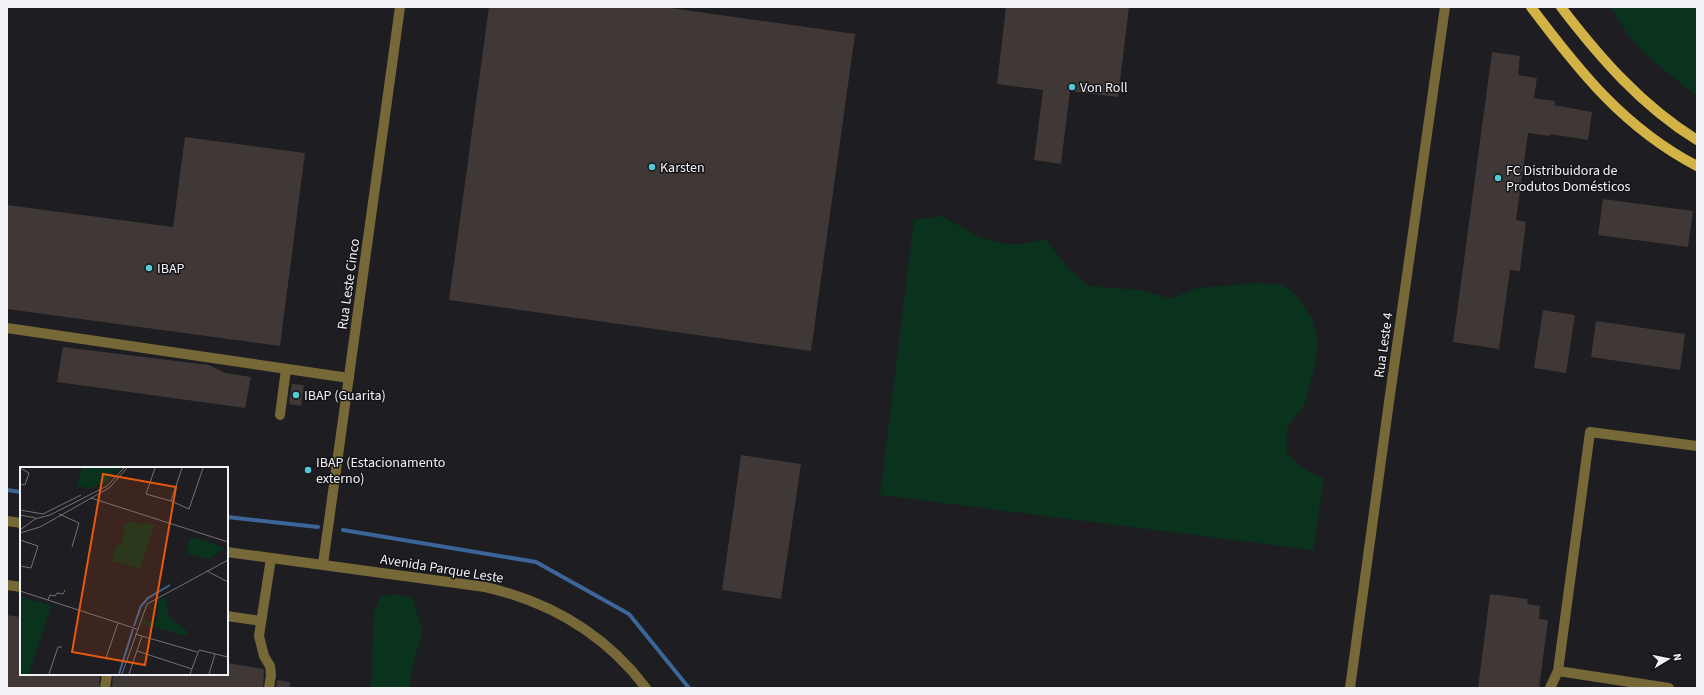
<svg xmlns="http://www.w3.org/2000/svg" width="1704" height="695" font-family="'Source Sans 3',sans-serif">
  <rect width="100%" height="100%" fill="#1d1d22"/>
  <g fill="#0a331e">
    <path d="M 1610,7 L 1697,7 L 1697,96 L 1696,96 L 1657,64 L 1631,39 Z"/>
    <path d="M 942,216 L 981,238 L 1007,244 L 1021,244 L 1046,239 L 1066,266 L 1088,286 L 1142,290 L 1170,299 L 1197,288 L 1258,283 L 1284,285 L 1297,296 L 1313,321 L 1318,343 L 1315,366 L 1304,405 L 1287,428 L 1287,453 L 1301,467 L 1324,479 L 1313,550 L 880,495 L 914,220 Z"/>
    <path d="M 394,594 L 412,598 L 423,631 L 413,663 L 410,680 L 410,688 L 371,688 L 374,612 L 380,597 Z"/>
  </g>
  <g fill="none" stroke-linecap="round" stroke-linejoin="round">
    <g stroke="#3c6598" stroke-width="4">
      <path d="M 7,490 L 21,492"/>
      <path d="M 227,517 L 318,527"/>
      <path d="M 343,530 L 536,562 L 629,614 L 689,688"/>
    </g>
  </g>
  <g fill="#3f3837">
    <path d="M 489,7 L 664,7 L 855,34 L 811,351 L 449,300 Z"/>
    <path d="M 1006,7 L 1129,7 L 1118,97 L 1070,91 L 1061,164 L 1034,160 L 1043,90 L 997,84 Z"/>
    <path d="M 1492,52 L 1520,56 L 1518,75 L 1537,78 L 1534,98 L 1555,101 L 1554,105 L 1592,112 L 1588,140 L 1550,134 L 1550,136 L 1528,133 L 1516,220 L 1526,222 L 1520,271 L 1510,270 L 1499,349 L 1453,342 Z"/>
    <path d="M 185,137 L 305,153 L 280,346 L 7,309 L 7,205 L 173,227 Z"/>
    <path d="M 1603,199 L 1693,211 L 1688,247 L 1598,235 Z"/>
    <path d="M 1543,310 L 1575,315 L 1566,373 L 1534,368 Z"/>
    <path d="M 1596,321 L 1685,334 L 1680,370 L 1591,357 Z"/>
    <path d="M 63,347 L 209,365 L 225,373 L 251,377 L 245,408 L 57,382 Z"/>
    <path d="M 292,384 L 304,385 L 301,406 L 289,404 Z"/>
    <path d="M 741,455 L 801,464 L 781,599 L 722,590 Z"/>
    <path d="M 1490,594 L 1528,599 L 1527,604 L 1540,606 L 1539,619 L 1548,620 L 1539,688 L 1478,688 Z"/>
    <path d="M 7,615 L 21,617 L 21,674 L 100,674 L 99,688 L 7,688 Z"/>
    <path d="M 227,663 L 264,669 L 263,688 L 112,688 L 113,674 L 227,674 Z"/>
    <path d="M 277,680 L 290,682 L 290,688 L 276,688 Z"/>
  </g>
  <g fill="none" stroke-linecap="round" stroke-linejoin="round">
    <g stroke="#776838" stroke-width="10">
      <path d="M 7,328 L 349,378"/>
      <path d="M 280,415 L 286,369"/>
      <path d="M 7,521 L 21,523"/>
      <path d="M 227,552 L 485,587 C 551,602 605,634 646,688"/>
      <path d="M 323,564 L 400,7"/>
      <path d="M 7,585 L 21,587"/>
      <path d="M 227,616 L 261,621"/>
      <path d="M 1558,671 L 1590,432 L 1697,446"/>
      <path d="M 105,688 L 107,674"/>
      <path d="M 269,688 L 271,675 L 270,666 L 264,656 L 259,636 L 271,558"/>
      <path d="M 1350,688 L 1389,402 L 1445,7"/>
      <path d="M 1550,688 L 1558,671 L 1669,688"/>
    </g>
    <g stroke="#d4b346" stroke-width="10">
      <path d="M 1531,7 C 1579,71 1624,128 1697,166"/>
      <path d="M 1561,7 C 1600,58 1642,106 1697,140"/>
    </g>
  </g>
  <g fill="#52cbd9" stroke="#141419" stroke-width="1.5">
    <circle cx="1072" cy="87" r="4"/>
    <circle cx="652" cy="167" r="4"/>
    <circle cx="1498" cy="178" r="4"/>
    <circle cx="149" cy="268" r="4"/>
    <circle cx="296" cy="395" r="4"/>
    <circle cx="308" cy="470" r="4"/>
  </g>
  <g text-anchor="middle" stroke-width="3" stroke-linejoin="round" paint-order="stroke">
    <g font-size="14" fill="#f2f1f5" stroke="#141419" text-anchor="start">
      <text x="1080" y="92">Von Roll</text>
      <text x="660" y="172">Karsten</text>
      <text x="1506" y="175">FC Distribuidora de<tspan x="1506" dy="16">Produtos Domésticos</tspan></text>
      <text x="157" y="273">IBAP</text>
      <text x="304" y="400">IBAP (Guarita)</text>
      <text x="316" y="467">IBAP (Estacionamento<tspan x="316" dy="16">externo)</tspan></text>
    </g>
    <g font-size="14" fill="#f2f1f5" stroke="#141419">
      <text transform="translate(348 284) rotate(-82)" y="5">Rua Leste Cinco</text>
      <text transform="translate(1383 345) rotate(-82)" y="5">Rua Leste 4</text>
      <text transform="translate(442 568) rotate(9)" y="5">Avenida Parque Leste</text>
    </g>
  </g>
  <g transform="translate(20 467)">
    <rect width="208" height="208" fill="#1d1d22"/>
    <path d="M 62,1 L 100,1 L 97,5 L 91,4 L 93,9 L 86,15 L 69,22 L 57,18 ZM 112,54 L 120,58 L 126,55 L 134,58 L 120,102 L 92,94 L 96,80 L 102,76 L 105,56 ZM 170,71 L 180,72 L 205,81 L 189,92 L 166,86 ZM 0,129 L 31,139 L 9,207 L 0,207 ZM 144,130 L 147,134 L 148,149 L 167,164 L 166,169 L 121,156 L 122,153 L 134,155 L 137,153 L 138,133 Z" fill="#0a331e"/>
    <path fill="none" stroke="#3c6598" stroke-width="2" d="M 114,159 L 121,139 L 128,131 L 150,118M 99,207 L 113,162"/>
    <path fill="none" stroke="#727276" stroke-width="1" d="M 0,1 L 9,6 L 5,18 L 0,17M 135,1 L 126,27 L 151,34M 162,1 L 151,34 L 169,42 L 183,1M 71,31 L 208,75M 0,43 L 23,47 L 61,28M 39,47 L 59,56 L 52,80M 0,48 L 16,51M 0,63 L 15,52 L 30,48 L 87,19 L 104,1M 0,66 L 20,60 L 89,21 L 107,1M 0,73 L 18,79 L 11,101 L 0,99M 187,104 L 208,115M 0,124 L 117,162M 28,133 L 30,128 L 35,129 L 37,126 L 43,127 L 45,123M 115,167 L 177,185M 117,184 L 172,202M 86,191 L 98,156M 29,207 L 38,180 L 42,180M 102,207 L 127,137 L 208,93M 109,207 L 122,169M 170,207 L 179,183 L 208,190M 189,207 L 195,187"/>
    <path fill="#e8590c" fill-opacity="0.15" stroke="#e8590c" stroke-width="2" d="M 83,7 L 156,20 L 125,198 L 52,185 Z"/>
    <rect width="208" height="208" fill="none" stroke="#f2f1f5" stroke-width="2"/>
  </g>
  <rect width="1704" height="695" fill="none" stroke="#f2f1f5" stroke-width="16"/>
  <g transform="translate(1668 659) rotate(80)" stroke="#141419" stroke-width="3" paint-order="stroke">
  <path d="M0-3L7 15L0 10L-7 15Z" fill="#f2f1f5"/>
  <text y="-6" font-size="11" font-weight="bold" text-anchor="middle" fill="#f2f1f5">N</text>
  </g>
</svg>
